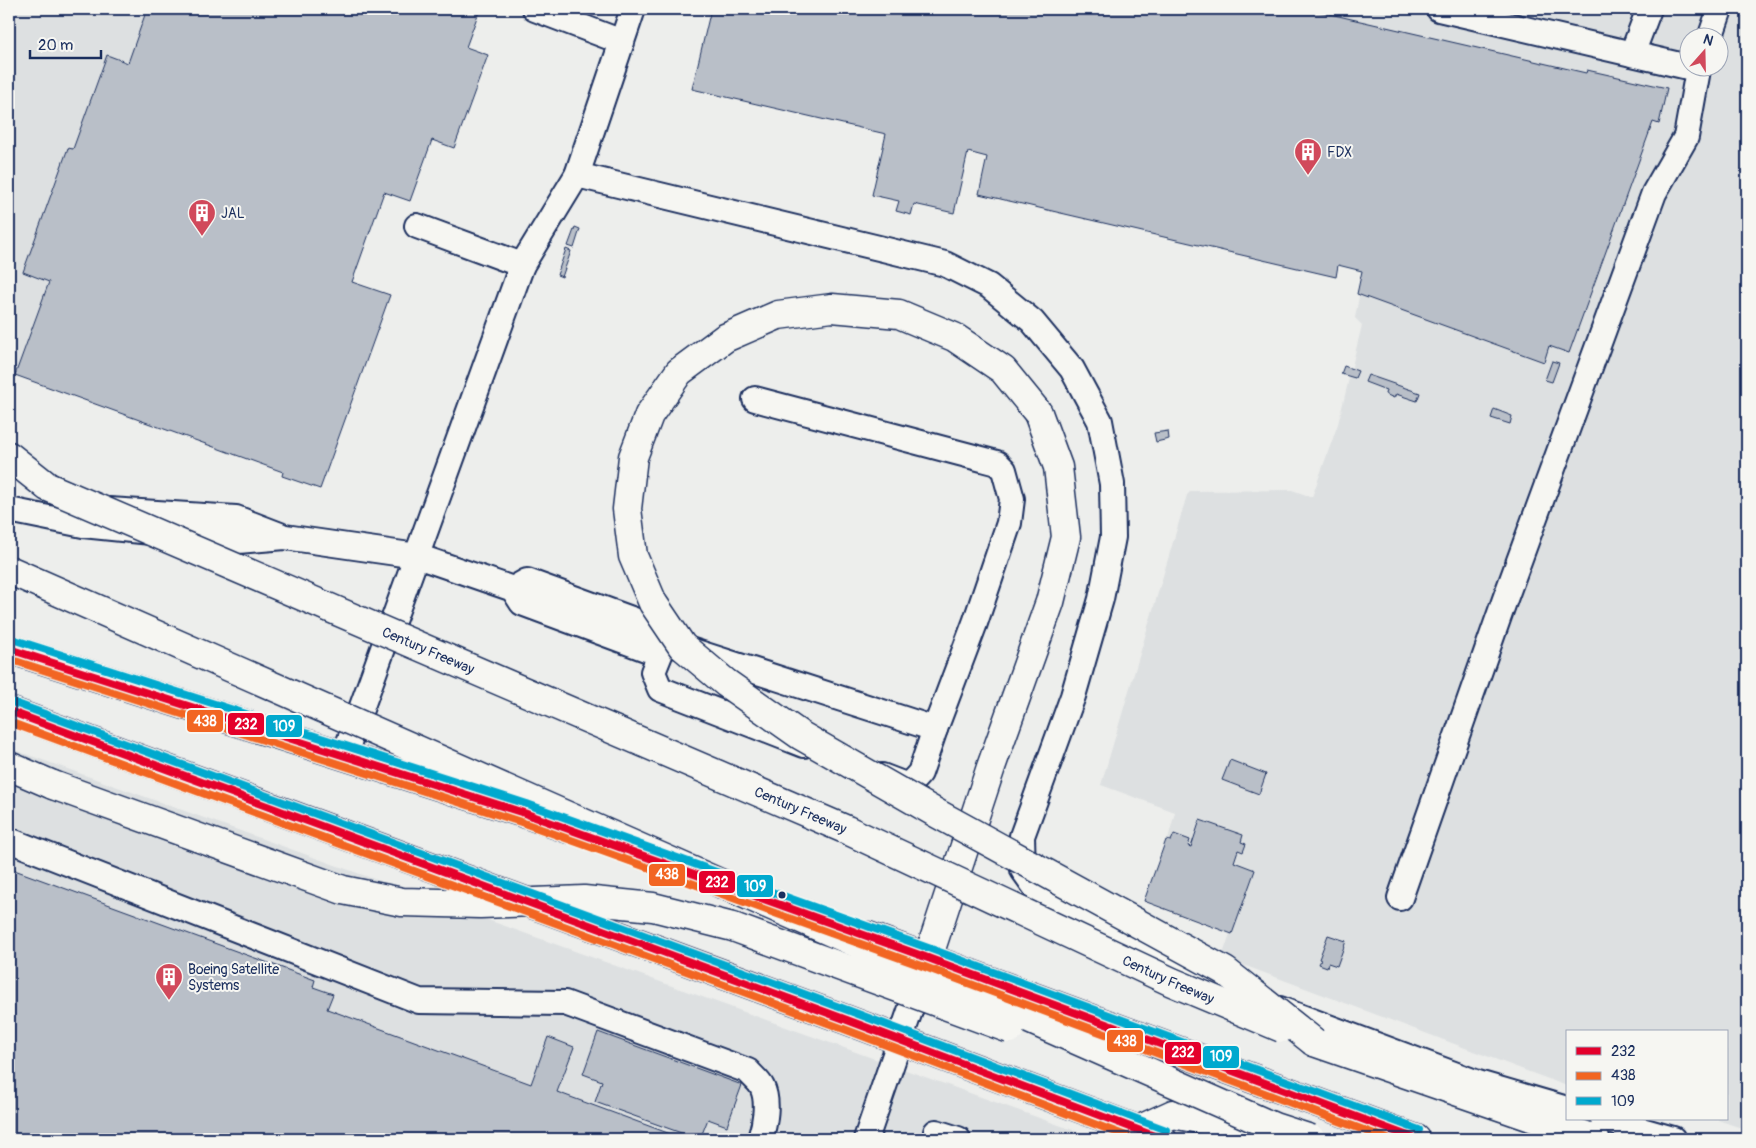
<svg xmlns="http://www.w3.org/2000/svg" width="1756" height="1148" font-family="Pangolin,sans-serif">
  <rect width="100%" height="100%" fill="#edeeec"/>
  <filter id="ink" filterUnits="userSpaceOnUse"><feTurbulence type="fractalNoise" baseFrequency=".02" numOctaves="2"/><feDisplacementMap in="SourceGraphic" scale="10" xChannelSelector="R" yChannelSelector="G"/><feConvolveMatrix kernelMatrix="1 2 1 2 8 2 1 2 1" color-interpolation-filters="sRGB"/></filter>
  <g filter="url(#ink)">
    <g fill="#dde0e1" fill-rule="evenodd">
      <path d="M 9,9 L 154,9 L 23,375 L 17,374 L 11,392 L 9,391 Z"/>
      <path d="M 1236,9 L 1747,9 L 1747,1130 L 1715,1119 L 1727,1119 L 1727,1032 L 1567,1032 L 1567,1086 L 1222,957 L 1251,873 L 1167,843 L 1175,812 L 1101,785 L 1187,495 L 1191,491 L 1292,490 L 1312,497 L 1338,424 L 1362,325 L 1355,318 L 1367,254 L 1411,48 ZM 1688,38 L 1718,38 L 1718,68 L 1688,68 Z"/>
      <path d="M 9,748 L 1098,1139 L 9,1139 Z"/>
    </g>
    <g fill="#b9bfc8" stroke="#1b2f5e">
      <path d="M 147,9 L 480,9 L 466,47 L 488,55 L 454,148 L 432,140 L 410,201 L 384,192 L 352,282 L 390,295 L 320,489 L 282,476 L 283,472 L 15,375 L 49,282 L 23,272 L 68,148 L 73,149 L 107,55 L 128,63 Z"/>
      <path d="M 711,9 L 1308,9 L 1586,73 L 1587,70 L 1667,88 L 1659,124 L 1653,122 L 1569,353 L 1549,346 L 1544,362 L 1357,294 L 1362,271 L 1338,265 L 1336,277 L 979,194 L 987,157 L 968,152 L 954,213 L 914,204 L 911,215 L 896,211 L 899,201 L 872,195 L 886,134 L 692,89 Z"/>
      <path d="M 575,227 L 580,229 L 574,248 L 568,246 Z"/>
      <path d="M 566,249 L 571,251 L 562,277 L 557,275 Z"/>
      <path d="M 1552,361 L 1559,363 L 1552,382 L 1545,380 Z"/>
      <path d="M 1344,366 L 1358,371 L 1355,378 L 1341,374 Z"/>
      <path d="M 1368,375 L 1420,393 L 1417,401 L 1396,394 L 1394,398 L 1385,394 L 1386,390 L 1365,382 Z"/>
      <path d="M 1494,409 L 1512,416 L 1510,424 L 1491,418 Z"/>
      <path d="M 1168,431 L 1169,439 L 1156,442 L 1154,433 Z"/>
      <path d="M 1230,760 L 1266,774 L 1259,794 L 1222,780 Z"/>
      <path d="M 1200,820 L 1243,835 L 1241,842 L 1246,844 L 1243,852 L 1238,850 L 1234,862 L 1255,870 L 1232,934 L 1144,901 L 1166,840 L 1171,841 L 1174,834 L 1190,840 L 1188,846 L 1191,847 Z"/>
      <path d="M 9,868 L 315,980 L 313,987 L 333,994 L 327,1009 L 531,1084 L 548,1037 L 574,1047 L 557,1092 L 684,1139 L 9,1139 Z"/>
      <path d="M 1328,935 L 1346,941 L 1337,966 L 1328,963 L 1327,967 L 1319,964 L 1321,960 L 1319,959 Z"/>
      <path d="M 598,1032 L 742,1085 L 727,1126 L 708,1119 L 700,1139 L 698,1139 L 595,1102 L 602,1081 L 583,1074 Z"/>
    </g>
    <g fill="none" stroke-linecap="round" stroke-linejoin="round">
      <defs>
        <g id="minor">
          <path d="M 535,9 L 622,42"/>
          <path d="M 1439,9 L 1688,67"/>
          <path d="M 1710,38 L 1720,9"/>
          <path d="M 1632,54 L 1649,9"/>
          <path d="M 577,175 L 945,264 L 989,286 L 1032,321 L 1072,369 L 1100,421 L 1112,484 L 1113,537 L 1101,599 L 1073,696 L 1022,836 L 1023,870 L 1038,891 L 1093,923 L 1234,989"/>
          <path d="M 417,226 L 522,265"/>
          <path d="M 9,510 L 83,525 L 238,541 L 285,537 L 417,556 L 513,589 L 522,603 L 646,649 L 665,642"/>
          <path d="M 109,510 L 236,518 L 280,535"/>
          <path d="M 513,589 L 527,581 L 656,628 L 665,642 L 935,729 L 975,623 L 1009,523 L 1012,499 L 1004,470 L 997,463 L 755,399"/>
          <path d="M 665,642 L 653,672 L 660,689 L 804,745"/>
          <path d="M 344,756 L 522,265 L 577,175 L 633,9"/>
          <path d="M 882,776 L 908,786 L 920,773 L 935,729"/>
          <path d="M 9,840 L 419,1001 L 565,1003 L 748,1071 C 752,1076 759,1081 762,1087 C 769,1101 765,1124 760,1139"/>
          <path d="M 1400,898 L 1505,599 L 1654,193 L 1686,137 L 1698,70"/>
          <path d="M 1280,1009 L 1478,1083 L 1567,1109"/>
          <path d="M 1603,1119 L 1673,1139"/>
          <path d="M 936,1132 L 958,1139"/>
          <path d="M 866,1139 L 922,976"/>
        </g>
        <g id="major">
          <path d="M 9,649 L 524,813 L 569,829"/>
          <path d="M 9,711 L 847,1020 L 1162,1139"/>
          <path d="M 868,936 L 1416,1139"/>
          <path d="M 1138,1130 L 1173,1114 L 1209,1121 L 1264,1139"/>
        </g>
        <g id="highway">
          <path d="M 9,456 L 48,487"/>
          <path d="M 9,766 L 53,785"/>
          <path d="M 928,958 L 991,767 L 1050,602 L 1066,537 L 1058,467 L 1038,413"/>
          <path d="M 1314,1042 L 1595,1139"/>
        </g>
      </defs>
      <use href="#minor" stroke="#1b2f5e" stroke-width="28"/>
      <use href="#major" stroke="#1b2f5e" stroke-width="31"/>
      <use href="#highway" stroke="#1b2f5e" stroke-width="31"/>
      <use href="#minor" stroke="#f6f6f2" stroke-width="24"/>
      <use href="#major" stroke="#f6f6f2" stroke-width="28"/>
      <use href="#highway" stroke="#f6f6f2" stroke-width="28"/>
      <defs>
        <g id="highway-bridge">
          <path d="M 1038,413 L 1003,370 L 954,337 L 899,314 L 832,308 L 778,315 L 725,338 L 679,372 L 649,415 L 633,457 L 627,509 L 633,556 L 653,603 L 682,646 L 726,683 L 800,735 L 938,814 L 1225,971 L 1314,1042"/>
          <path id="s1" d="M 48,487 L 847,830 L 1172,982 L 1282,1028"/>
          <path d="M 9,570 L 1274,1127 L 1311,1139"/>
          <path d="M 53,785 L 343,890 L 402,902 L 480,904 L 584,900 L 653,907 L 733,927 L 1010,1029"/>
        </g>
      </defs>
      <use href="#highway-bridge" stroke="#1b2f5e" stroke-width="31" stroke-linecap="butt"/>
      <use href="#highway-bridge" stroke="#f6f6f2" stroke-width="28"/>
      <defs>
        <g id="bus-1">
          <path d="M 9,649 L 524,813 L 928,958 L 1416,1139"/>
          <path d="M 9,711 L 847,1020 L 1162,1139"/>
        </g>
        <g id="bus-2">
          <path d="M 9,659 L 521,822 L 925,967 L 1388,1139"/>
          <path d="M 9,722 L 844,1029 L 1134,1139"/>
        </g>
        <g id="bus-3">
          <path d="M 12,639 L 527,804 L 931,949 L 1419,1130"/>
          <path d="M 12,702 L 850,1011 L 1166,1130"/>
        </g>
      </defs>
      <use href="#bus-1" stroke="#f6f6f2" stroke-width="11"/>
      <use href="#bus-2" stroke="#f6f6f2" stroke-width="11"/>
      <use href="#bus-3" stroke="#f6f6f2" stroke-width="11"/>
      <use href="#bus-1" stroke="#e4002b" stroke-width="8"/>
      <use href="#bus-2" stroke="#f26522" stroke-width="8"/>
      <use href="#bus-3" stroke="#00a9ce" stroke-width="8"/>
    </g>
  </g>
  <defs>
    <symbol id="building-pin" viewBox="-11 -11 22 30"><path d="M0 17L-7.5 6A9.5 9.5 0 1 1 7.5 6Z" fill="#d1495b" stroke="#f6f6f2"/><path d="M-4-6H4V6H1V3H-1V6H-4ZM-2.5-4.3h1.7v1.8h-1.7ZM.8-4.3h1.7v1.8H.8ZM-2.5-1h1.7V.8h-1.7ZM.8-1h1.7V.8H.8Z" fill="#fff"/></symbol>
  </defs>
  <g fill-rule="evenodd">
    <use href="#building-pin" x="1292" y="136" width="32" height="43"/>
    <use href="#building-pin" x="186" y="197" width="32" height="43"/>
    <use href="#building-pin" x="153" y="961" width="32" height="43"/>
  </g>
  <circle fill="#1b2f5e" stroke="#f6f6f2" stroke-width="2" cx="782" cy="895" r="4.5"/>
  <g text-anchor="middle" stroke-width="4" stroke-linejoin="round" paint-order="stroke">
    <g font-size="14" fill="#1b2f5e" stroke="#f6f6f2" text-anchor="start">
      <text x="1327" y="157">FDX</text>
      <text x="221" y="218">JAL</text>
      <text x="188" y="974">Boeing Satellite<tspan x="188" dy="16">Systems</tspan></text>
    </g>
    <g font-size="14" fill="#1b2f5e" stroke="#f6f6f2">
      <text dy="5" stroke="none"><textPath href="#s1" startOffset="414">Century Freeway</textPath></text>
      <text dy="5" stroke="none"><textPath href="#s1" startOffset="819">Century Freeway</textPath></text>
      <text dy="5" stroke="none"><textPath href="#s1" startOffset="1224">Century Freeway</textPath></text>
    </g>
  </g>
  <g stroke="#f6f6f2" stroke-width="2">
    <rect x="186" y="709" width="38" height="24" rx="5" fill="#f26522"/>
    <rect x="227" y="712" width="38" height="24" rx="5" fill="#e4002b"/>
    <rect x="265" y="714" width="38" height="24" rx="5" fill="#00a9ce"/>
    <rect x="648" y="863" width="38" height="24" rx="5" fill="#f26522"/>
    <rect x="698" y="870" width="38" height="24" rx="5" fill="#e4002b"/>
    <rect x="736" y="874" width="38" height="24" rx="5" fill="#00a9ce"/>
    <rect x="1106" y="1029" width="38" height="24" rx="5" fill="#f26522"/>
    <rect x="1164" y="1041" width="38" height="24" rx="5" fill="#e4002b"/>
    <rect x="1202" y="1045" width="38" height="24" rx="5" fill="#00a9ce"/>
  </g>
  <g font-size="14" text-anchor="middle" font-weight="bold" fill="#fff">
    <text x="205" y="726">438</text>
    <text x="246" y="729">232</text>
    <text x="284" y="731">109</text>
    <text x="667" y="879">438</text>
    <text x="717" y="887">232</text>
    <text x="755" y="891">109</text>
    <text x="1125" y="1046">438</text>
    <text x="1183" y="1057">232</text>
    <text x="1221" y="1061">109</text>
  </g>
  <rect width="1756" height="1148" fill="none" stroke="#f6f6f2" stroke-width="30"/>
  <rect x="15" y="15" width="1726" height="1118" fill="none" stroke="#1b2f5e" stroke-width="2" filter="url(#ink)"/>
  <rect x="1566" y="1030" width="162" height="90" fill="#f6f6f2" stroke="#9ea6b7"/>
  <rect x="1576" y="1047" width="25" height="8" fill="#e4002b" stroke="#9ea6b7"/>
  <text x="1611" y="1056" font-size="15" fill="#1b2f5e">232</text>
  <rect x="1576" y="1072" width="25" height="8" fill="#f26522" stroke="#9ea6b7"/>
  <text x="1611" y="1080" font-size="15" fill="#1b2f5e">438</text>
  <rect x="1576" y="1097" width="25" height="8" fill="#00a9ce" stroke="#9ea6b7"/>
  <text x="1611" y="1106" font-size="15" fill="#1b2f5e">109</text>
  <g transform="translate(1704 52) rotate(20)"><circle r="24" fill="#f6f6f2" stroke="#9ea6b7"/>
  <path d="M0-4L9 19L0 12L-9 19Z" fill="#d1495b"/>
  <text y="-8" font-size="14" font-weight="bold" text-anchor="middle" fill="#1b2f5e">N</text>
  </g>
  <path d="M30 50v8h71v-8" fill="none" stroke="#1b2f5e" stroke-width="2.5"/>
  <text x="38" y="50" font-size="15" fill="#1b2f5e" stroke="#f6f6f2" stroke-width="4" paint-order="stroke">20 m</text>
</svg>
